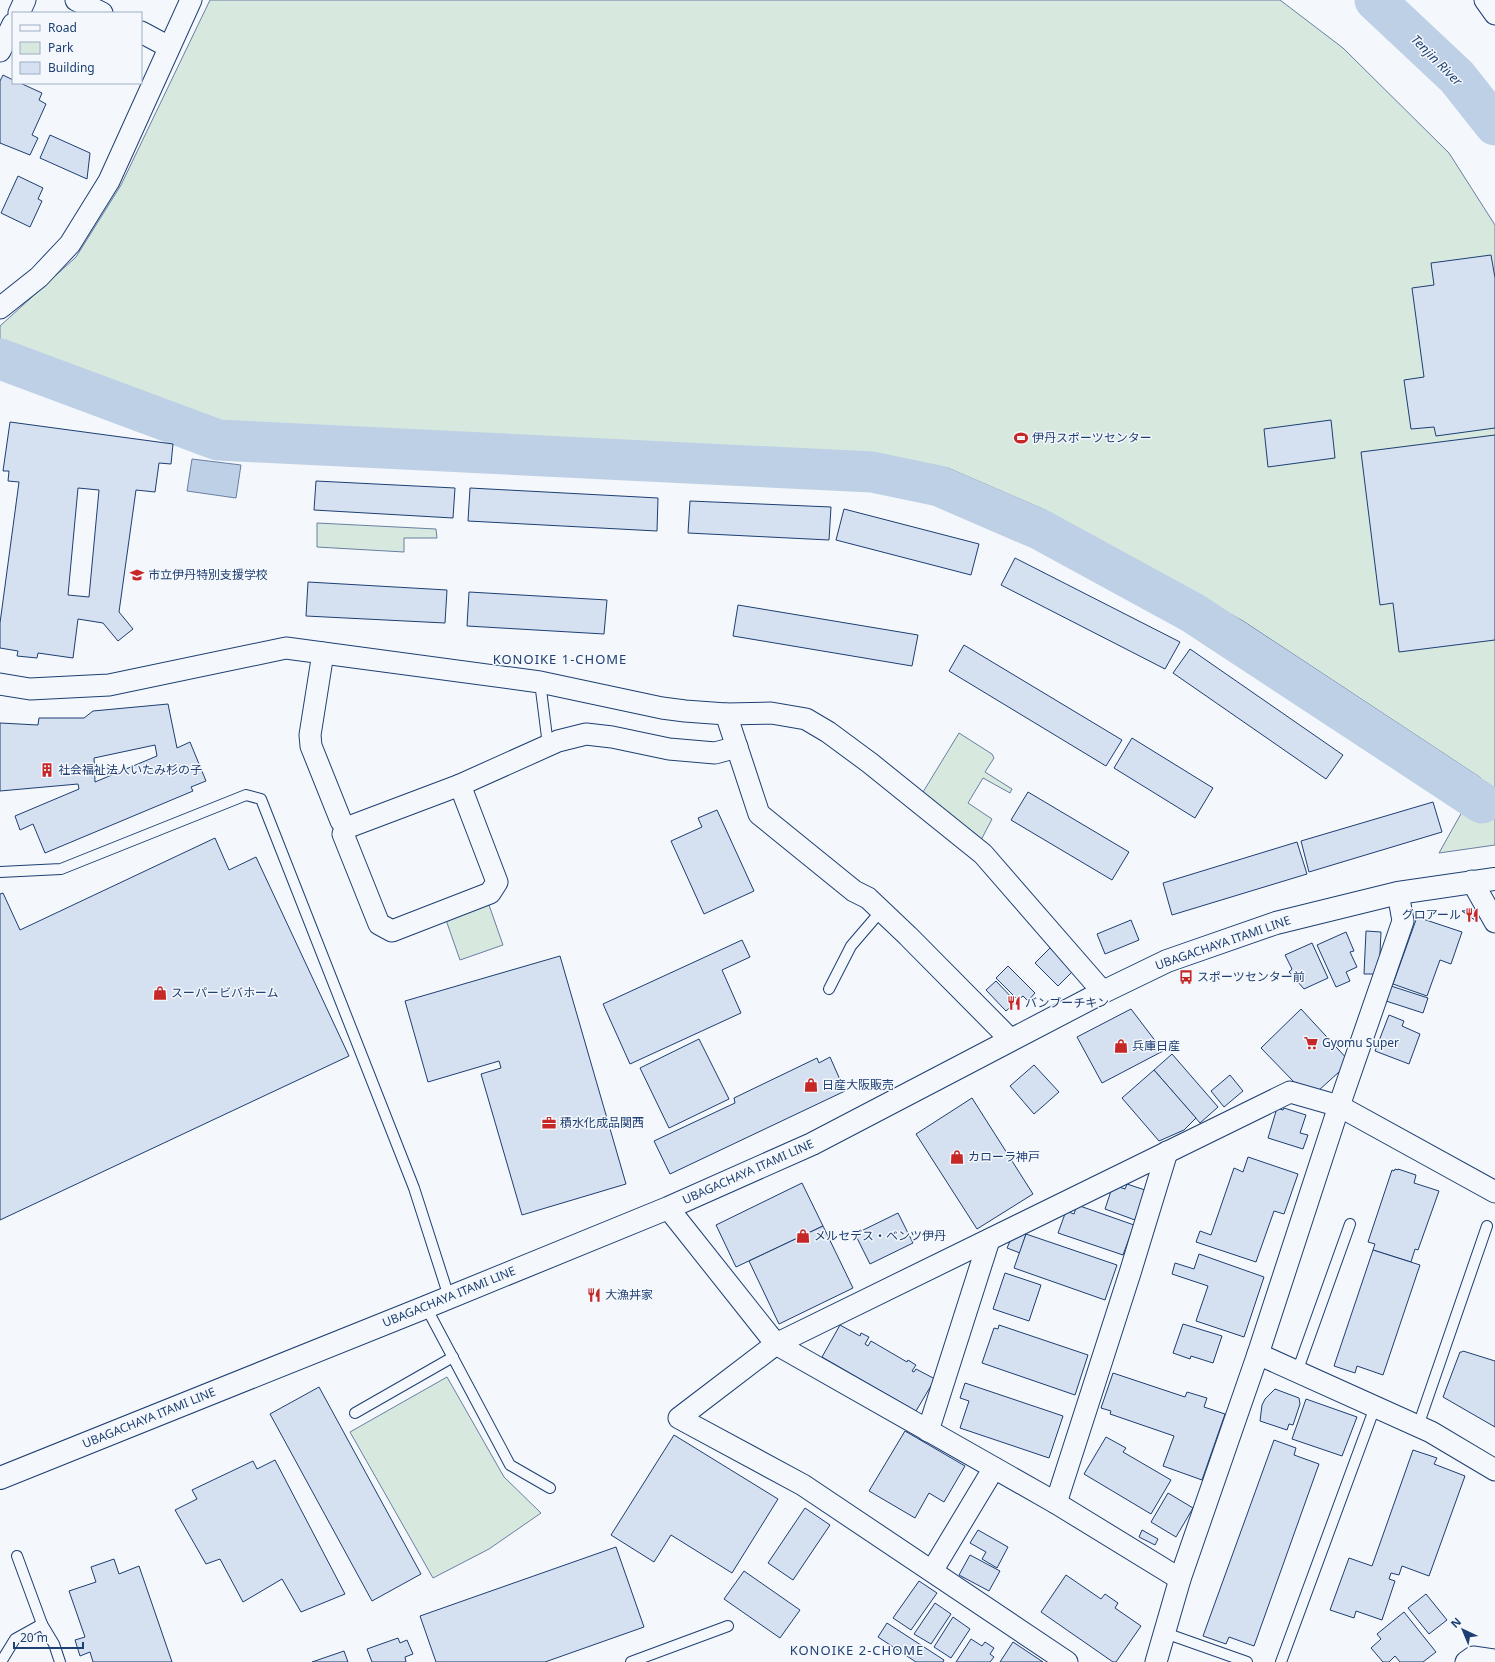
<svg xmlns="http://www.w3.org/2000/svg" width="1495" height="1662" font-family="'Noto Sans','Noto Sans JP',sans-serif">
  <rect width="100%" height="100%" fill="#f4f7fb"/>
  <g fill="#d7e8df" stroke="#687fa3">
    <path d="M 210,0 L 1280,0 L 1343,48 L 1449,153 L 1495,225 L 1495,845 L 1439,853 L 1481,778 L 1243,621 L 1045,510 L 948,468 L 874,454 L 221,423 L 0,341 L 0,326 L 76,257 L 121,185 Z"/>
    <path d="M 317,523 L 436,529 L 437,538 L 404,538 L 404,552 L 317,547 Z"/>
    <path d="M 959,733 L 992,754 L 994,758 L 985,772 L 1012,789 L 1010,793 L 983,778 L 968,803 L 992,819 L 980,842 L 920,797 Z"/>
    <path d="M 489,905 L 503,945 L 460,960 L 446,920 Z"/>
    <path d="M 447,1377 L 504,1477 L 541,1513 L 489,1549 L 433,1578 L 350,1432 Z"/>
  </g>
  <path fill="#bed0e5" stroke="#687fa3" d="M 192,459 L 241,465 L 236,498 L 187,491 Z"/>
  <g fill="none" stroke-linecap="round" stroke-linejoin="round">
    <g stroke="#bed0e5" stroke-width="41">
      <path d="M 1375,0 L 1457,77 L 1495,125"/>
      <path d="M 0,359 L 218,440 L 872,472 L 939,486 L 1041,530 L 1193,613 L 1482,803"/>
    </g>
  </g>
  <g fill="#d5e0f0" stroke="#1d3f73" fill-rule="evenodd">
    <path d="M 3,75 L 13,80 L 13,83 L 20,83 L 42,93 L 39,100 L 46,104 L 32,135 L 38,138 L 30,155 L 0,143 L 0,81 Z"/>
    <path d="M 50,135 L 90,153 L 87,179 L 40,158 Z"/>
    <path d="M 18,176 L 43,188 L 38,199 L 42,201 L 30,227 L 1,213 Z"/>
    <path d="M 1491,255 L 1495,278 L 1495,428 L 1436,436 L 1434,427 L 1411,429 L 1404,380 L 1424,377 L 1412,288 L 1434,285 L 1431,263 Z"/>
    <path d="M 1331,420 L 1335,458 L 1268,467 L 1264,429 Z"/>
    <path d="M 10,422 L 173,444 L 171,464 L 159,463 L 155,492 L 136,490 L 119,612 L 133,629 L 118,641 L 103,623 L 78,619 L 73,658 L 38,653 L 37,658 L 17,656 L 18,651 L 0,648 L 0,623 L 19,482 L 8,481 L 9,471 L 3,471 ZM 78,488 L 99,490 L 89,597 L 68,595 Z"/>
    <path d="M 1495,435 L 1495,640 L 1399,652 L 1393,603 L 1380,605 L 1361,452 Z"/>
    <path d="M 316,481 L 455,488 L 453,518 L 314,510 Z"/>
    <path d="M 470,488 L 658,498 L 657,531 L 468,521 Z"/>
    <path d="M 690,501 L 831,507 L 829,540 L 688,533 Z"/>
    <path d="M 844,509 L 979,544 L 971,575 L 836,540 Z"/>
    <path d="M 1015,558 L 1180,642 L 1165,669 L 1001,585 Z"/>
    <path d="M 308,582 L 447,590 L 445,623 L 306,616 Z"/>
    <path d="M 469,592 L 607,600 L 604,634 L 467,626 Z"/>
    <path d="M 738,605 L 918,635 L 912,666 L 733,636 Z"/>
    <path d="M 964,645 L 1122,740 L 1106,766 L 949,671 Z"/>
    <path d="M 1190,649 L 1343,755 L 1326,779 L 1173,673 Z"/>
    <path d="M 168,704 L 177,748 L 190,742 L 206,781 L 191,787 L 193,791 L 45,853 L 33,824 L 20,830 L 15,816 L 79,789 L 78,784 L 0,791 L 0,723 L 38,725 L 39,718 L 84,718 L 93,711 ZM 155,745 L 157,756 L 95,782 L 94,758 Z"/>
    <path d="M 1132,738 L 1213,788 L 1195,818 L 1114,768 Z"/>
    <path d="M 1028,792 L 1129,852 L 1112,880 L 1011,820 Z"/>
    <path d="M 1433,802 L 1442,832 L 1309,872 L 1301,841 Z"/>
    <path d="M 717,810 L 754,891 L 704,914 L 671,841 L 702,827 L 698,818 Z"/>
    <path d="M 215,838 L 229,870 L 256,857 L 349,1056 L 0,1220 L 0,894 L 3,893 L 20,930 Z"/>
    <path d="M 1297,842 L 1307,874 L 1172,915 L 1163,883 Z"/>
    <path d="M 1473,910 L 1479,919 L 1476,921 L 1462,911 Z"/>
    <path d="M 1417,917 L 1462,932 L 1451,964 L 1440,960 L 1427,996 L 1393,984 Z"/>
    <path d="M 1131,920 L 1139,940 L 1105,954 L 1097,934 Z"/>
    <path d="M 1366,931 L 1381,932 L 1379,974 L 1364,974 Z"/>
    <path d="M 1346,932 L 1354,951 L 1350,952 L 1357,967 L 1346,972 L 1350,981 L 1336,987 L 1317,945 Z"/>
    <path d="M 742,940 L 750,957 L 722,970 L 741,1013 L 630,1064 L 603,1004 Z"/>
    <path d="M 1312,943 L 1328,978 L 1304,989 L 1289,972 L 1292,969 L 1285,955 Z"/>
    <path d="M 1051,947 L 1074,970 L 1058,986 L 1035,963 Z"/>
    <path d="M 560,956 L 626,1184 L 522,1215 L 481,1074 L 501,1068 L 499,1061 L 428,1082 L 405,1001 Z"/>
    <path d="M 1008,966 L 1035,993 L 1028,1001 L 1023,996 L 1018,1000 L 996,978 Z"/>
    <path d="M 996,981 L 1016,1002 L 1006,1011 L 986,990 Z"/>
    <path d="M 1391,986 L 1428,998 L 1423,1013 L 1386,1001 Z"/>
    <path d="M 1131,1009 L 1163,1051 L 1102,1083 L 1077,1037 Z"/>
    <path d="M 1301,1009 L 1350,1062 L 1318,1091 L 1294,1082 L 1261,1048 Z"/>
    <path d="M 1389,1015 L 1404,1021 L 1402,1026 L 1420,1034 L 1409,1064 L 1375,1051 Z"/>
    <path d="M 699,1039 L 729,1099 L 669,1128 L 640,1068 Z"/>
    <path d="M 1172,1054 L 1218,1107 L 1200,1123 L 1154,1070 Z"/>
    <path d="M 830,1057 L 845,1091 L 670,1174 L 654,1141 L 735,1103 L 734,1098 L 817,1058 L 819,1063 Z"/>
    <path d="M 1034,1065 L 1059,1092 L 1034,1114 L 1010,1086 Z"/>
    <path d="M 1154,1070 L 1196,1118 L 1184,1130 L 1159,1141 L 1122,1098 Z"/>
    <path d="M 1230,1075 L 1243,1091 L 1224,1107 L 1211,1091 Z"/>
    <path d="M 972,1098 L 1033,1194 L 977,1229 L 916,1134 Z"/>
    <path d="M 1277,1108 L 1283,1110 L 1284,1108 L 1306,1115 L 1300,1133 L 1308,1135 L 1303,1149 L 1268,1138 Z"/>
    <path d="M 1248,1157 L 1298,1174 L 1284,1214 L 1274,1211 L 1256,1262 L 1196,1242 L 1200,1231 L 1211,1235 L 1234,1168 L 1243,1172 Z"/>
    <path d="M 1395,1169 L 1398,1170 L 1398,1169 L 1416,1175 L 1414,1183 L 1439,1191 L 1418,1250 L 1415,1249 L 1411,1262 L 1373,1250 L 1375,1244 L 1368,1242 L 1392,1170 L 1394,1171 Z"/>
    <path d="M 802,1183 L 823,1226 L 736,1267 L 716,1225 Z"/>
    <path d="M 1127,1184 L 1145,1190 L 1135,1220 L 1105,1209 L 1113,1185 L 1125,1189 Z"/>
    <path d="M 1077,1205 L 1134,1225 L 1123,1255 L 1058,1233 L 1066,1211 L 1074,1214 Z"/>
    <path d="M 898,1213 L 913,1243 L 870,1264 L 855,1234 Z"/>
    <path d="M 823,1226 L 853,1288 L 779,1324 L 749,1261 Z"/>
    <path d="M 1021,1232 L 1026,1234 L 1020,1253 L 1007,1248 L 1011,1239 Z"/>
    <path d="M 1026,1234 L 1117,1265 L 1105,1300 L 1014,1268 Z"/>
    <path d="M 1373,1250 L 1420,1265 L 1383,1375 L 1357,1366 L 1355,1373 L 1334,1366 Z"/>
    <path d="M 1199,1254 L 1264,1277 L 1244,1337 L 1196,1321 L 1208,1286 L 1172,1274 L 1175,1263 L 1194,1269 Z"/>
    <path d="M 1005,1273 L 1041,1285 L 1029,1321 L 993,1309 Z"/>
    <path d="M 1183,1324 L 1222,1336 L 1213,1363 L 1191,1356 L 1190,1359 L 1173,1353 Z"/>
    <path d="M 840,1325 L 860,1336 L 861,1333 L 869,1337 L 865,1344 L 868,1346 L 871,1341 L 907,1362 L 908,1360 L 916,1365 L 912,1371 L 914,1372 L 916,1369 L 935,1379 L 916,1411 L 822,1357 Z"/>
    <path d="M 999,1325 L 1088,1355 L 1075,1395 L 982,1363 L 994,1328 L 998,1329 Z"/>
    <path d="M 1463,1351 L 1495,1361 L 1495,1427 L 1443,1397 L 1460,1352 L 1462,1352 Z"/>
    <path d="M 1113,1373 L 1185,1397 L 1187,1392 L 1207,1398 L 1204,1407 L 1225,1414 L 1202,1480 L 1163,1466 L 1174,1436 L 1110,1414 L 1111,1411 L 1101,1408 Z"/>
    <path d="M 965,1383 L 1063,1416 L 1049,1458 L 960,1428 L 969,1401 L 960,1398 Z"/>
    <path d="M 319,1387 L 421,1574 L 372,1601 L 270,1414 Z"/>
    <path d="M 1275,1389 L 1299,1398 L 1300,1404 L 1293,1425 L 1289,1424 L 1287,1430 L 1260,1421 L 1262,1405 L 1265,1399 Z"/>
    <path d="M 1306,1399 L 1357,1417 L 1342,1456 L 1292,1439 Z"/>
    <path d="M 905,1431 L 965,1466 L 944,1502 L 929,1493 L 915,1518 L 869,1491 Z"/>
    <path d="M 674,1435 L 778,1499 L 732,1573 L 671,1535 L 654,1562 L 611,1535 Z"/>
    <path d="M 1106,1437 L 1126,1448 L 1123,1452 L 1171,1480 L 1151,1514 L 1084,1474 Z"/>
    <path d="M 1274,1440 L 1296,1448 L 1294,1455 L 1319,1464 L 1254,1646 L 1229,1637 L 1226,1644 L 1203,1636 Z"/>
    <path d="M 1413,1450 L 1437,1458 L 1434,1464 L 1465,1476 L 1429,1576 L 1402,1566 L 1399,1575 L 1391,1573 L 1389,1579 L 1395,1581 L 1382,1620 L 1356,1611 L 1354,1618 L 1330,1610 L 1349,1558 L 1372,1566 Z"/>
    <path d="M 275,1460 L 345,1594 L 301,1612 L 282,1579 L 243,1602 L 220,1559 L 206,1564 L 175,1510 L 197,1499 L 192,1490 L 253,1461 L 257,1469 Z"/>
    <path d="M 1168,1493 L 1193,1508 L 1176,1537 L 1151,1522 Z"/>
    <path d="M 805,1508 L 830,1525 L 793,1580 L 768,1563 Z"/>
    <path d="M 978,1530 L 1008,1547 L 997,1568 L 982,1559 L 986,1552 L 970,1543 Z"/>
    <path d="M 1142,1530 L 1158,1539 L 1155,1545 L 1139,1537 Z"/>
    <path d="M 616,1547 L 644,1627 L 545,1662 L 436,1662 L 420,1616 Z"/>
    <path d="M 970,1555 L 1000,1571 L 989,1591 L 959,1575 Z"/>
    <path d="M 114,1559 L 119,1574 L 139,1566 L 172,1662 L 93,1662 L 90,1652 L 80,1656 L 75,1640 L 85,1637 L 69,1591 L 96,1582 L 91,1567 Z"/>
    <path d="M 744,1571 L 800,1610 L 780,1638 L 724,1599 Z"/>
    <path d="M 1066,1575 L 1101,1599 L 1105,1594 L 1118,1603 L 1115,1608 L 1141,1626 L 1116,1662 L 1113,1662 L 1041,1612 Z"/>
    <path d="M 919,1581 L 937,1593 L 911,1630 L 893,1618 Z"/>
    <path d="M 1426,1594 L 1447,1620 L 1429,1634 L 1408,1608 Z"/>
    <path d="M 935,1603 L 951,1614 L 931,1644 L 914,1634 Z"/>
    <path d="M 1404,1612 L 1436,1652 L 1423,1662 L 1400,1662 L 1395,1656 L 1389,1662 L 1383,1662 L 1371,1648 L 1381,1639 L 1377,1634 Z"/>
    <path d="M 953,1617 L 970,1629 L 951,1658 L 934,1647 Z"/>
    <path d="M 887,1623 L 944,1660 L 943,1662 L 916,1662 L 878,1637 Z"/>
    <path d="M 398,1638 L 400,1643 L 407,1640 L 413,1654 L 405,1657 L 406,1662 L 372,1662 L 367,1649 Z"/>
    <path d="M 971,1639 L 982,1646 L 985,1642 L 994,1648 L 990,1654 L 994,1657 L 990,1662 L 956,1662 Z"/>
    <path d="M 1013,1642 L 1043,1662 L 1000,1662 Z"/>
    <path d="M 344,1651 L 348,1662 L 312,1662 Z"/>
  </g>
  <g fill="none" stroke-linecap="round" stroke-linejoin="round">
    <defs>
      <g id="service">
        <path d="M 540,682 L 548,745"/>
        <path d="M 0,872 L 61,869 L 246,795 L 261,799 L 414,1188 L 449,1297"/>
        <path d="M 829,989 L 851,946 L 881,911"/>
        <path d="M 426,1307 L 510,1465 L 550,1488"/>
        <path d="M 1297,1372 L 1350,1224"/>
        <path d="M 355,1413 L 453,1357"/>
        <path d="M 1418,1426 L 1487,1226"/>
        <path d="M 17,1556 L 42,1624 L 54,1644 L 60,1662"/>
        <path d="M 1165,1633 L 1247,1662"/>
        <path d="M 1,1662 L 15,1639 L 42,1624"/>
        <path d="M 631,1662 L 728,1626"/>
        <path d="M 1281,1662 L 1375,1407"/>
      </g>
      <g id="minor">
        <path d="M 76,0 L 102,13"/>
        <path d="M 1485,0 L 1495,14"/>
        <path d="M 19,13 L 25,0"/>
        <path d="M 141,32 L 169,47"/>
        <path d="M 0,51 L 13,24"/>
        <path d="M 0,308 L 39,277 L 70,244 L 109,181 L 191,0"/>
        <path d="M 323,653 L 310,735 L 311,746 L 341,821 L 346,828 L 460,785 L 558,741 L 586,734 L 612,737 L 669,749 L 715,753 L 737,747"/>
        <path d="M 0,684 L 30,689 L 109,685 L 286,648 L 540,682 L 662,708 L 685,711 L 726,714 L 759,814 L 854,891 L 868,898 L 908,936 L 1011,1040"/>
        <path d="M 726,714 L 771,713 L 806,719 L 828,732 L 870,763 L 983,854 L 1103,992"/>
        <path d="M 346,828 L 343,834 L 379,924 L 392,931 L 490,893 L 497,882 L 460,785"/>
        <path d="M 1472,881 L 1495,922"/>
        <path d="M 668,1208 L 776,1344 L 1056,1503 L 1180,1579"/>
        <path d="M 1258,1354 L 1431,1432 L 1495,1470"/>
        <path d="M 928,1431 L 989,1240"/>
        <path d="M 1056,1503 L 1130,1273 L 1167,1152"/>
        <path d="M 932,1571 L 994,1468"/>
        <path d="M 1067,1662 L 803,1485 L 679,1418 L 776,1344 L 1290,1092 L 1339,1106 L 1495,1192"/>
        <path d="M 1156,1662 L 1180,1579 L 1258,1354 L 1339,1106 L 1403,921 L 1398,893"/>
        <path d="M 1466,1662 L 1473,1657 L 1495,1660"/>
      </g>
      <path id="secondary" d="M 0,1478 L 426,1307 L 668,1208 L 812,1144 L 1103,992 L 1167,961 L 1276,923 L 1398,893 L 1495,879"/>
    </defs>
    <use href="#service" stroke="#1d3f73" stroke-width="12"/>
    <use href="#minor" stroke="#1d3f73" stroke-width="23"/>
    <use href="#secondary" stroke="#1d3f73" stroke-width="24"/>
    <use href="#service" stroke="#f4f7fb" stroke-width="10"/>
    <use href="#minor" stroke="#f4f7fb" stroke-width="21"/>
    <use href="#secondary" stroke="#f4f7fb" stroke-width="22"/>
  </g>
  <defs>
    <symbol id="stadium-bare" viewBox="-9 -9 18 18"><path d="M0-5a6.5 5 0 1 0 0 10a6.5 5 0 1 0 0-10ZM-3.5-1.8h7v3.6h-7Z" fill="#c62828" stroke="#f4f7fb" stroke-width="2.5" paint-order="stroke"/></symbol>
    <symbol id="school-bare" viewBox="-9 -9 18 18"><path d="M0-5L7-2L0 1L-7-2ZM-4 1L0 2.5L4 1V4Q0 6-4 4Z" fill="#c62828" stroke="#f4f7fb" stroke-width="2.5" paint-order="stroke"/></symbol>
    <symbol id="building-bare" viewBox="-9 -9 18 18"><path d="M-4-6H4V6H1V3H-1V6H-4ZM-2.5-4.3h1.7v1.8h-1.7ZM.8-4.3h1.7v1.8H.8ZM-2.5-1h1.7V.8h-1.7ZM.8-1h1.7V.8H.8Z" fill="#c62828" stroke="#f4f7fb" stroke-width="2.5" paint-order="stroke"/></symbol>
    <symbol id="restaurant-bare" viewBox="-9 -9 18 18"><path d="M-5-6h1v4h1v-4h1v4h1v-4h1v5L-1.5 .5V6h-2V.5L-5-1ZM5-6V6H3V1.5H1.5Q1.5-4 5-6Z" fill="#c62828" stroke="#f4f7fb" stroke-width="2.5" paint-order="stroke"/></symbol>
    <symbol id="bus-bare" viewBox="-9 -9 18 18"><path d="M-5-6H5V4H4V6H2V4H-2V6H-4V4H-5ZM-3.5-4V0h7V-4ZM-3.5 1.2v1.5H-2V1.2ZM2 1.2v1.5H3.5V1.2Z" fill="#c62828" stroke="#f4f7fb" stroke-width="2.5" paint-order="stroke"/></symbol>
    <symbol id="shop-bare" viewBox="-9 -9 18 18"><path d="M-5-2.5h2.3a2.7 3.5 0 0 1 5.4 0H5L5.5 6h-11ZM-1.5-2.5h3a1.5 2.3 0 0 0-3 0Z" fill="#c62828" stroke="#f4f7fb" stroke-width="2.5" paint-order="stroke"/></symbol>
    <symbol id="supermarket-bare" viewBox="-9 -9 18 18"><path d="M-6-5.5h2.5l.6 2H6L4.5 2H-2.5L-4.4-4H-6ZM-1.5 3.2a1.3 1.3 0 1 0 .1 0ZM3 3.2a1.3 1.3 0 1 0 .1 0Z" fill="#c62828" stroke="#f4f7fb" stroke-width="2.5" paint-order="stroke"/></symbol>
    <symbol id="office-bare" viewBox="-9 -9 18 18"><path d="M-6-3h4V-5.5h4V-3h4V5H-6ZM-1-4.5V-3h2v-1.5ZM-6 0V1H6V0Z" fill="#c62828" stroke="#f4f7fb" stroke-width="2.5" paint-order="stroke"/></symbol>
  </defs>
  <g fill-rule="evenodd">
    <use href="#stadium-bare" x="1011" y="428" width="20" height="20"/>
    <use href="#school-bare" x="127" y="565" width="20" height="20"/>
    <use href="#building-bare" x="37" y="760" width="20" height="20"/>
    <use href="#restaurant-bare" x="1462" y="905" width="20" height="20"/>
    <use href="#bus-bare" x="1176" y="967" width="20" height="20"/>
    <use href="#shop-bare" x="150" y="983" width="20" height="20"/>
    <use href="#restaurant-bare" x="1004" y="993" width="20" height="20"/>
    <use href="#supermarket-bare" x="1301" y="1033" width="20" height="20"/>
    <use href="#shop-bare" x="1111" y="1036" width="20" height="20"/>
    <use href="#shop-bare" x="801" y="1075" width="20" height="20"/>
    <use href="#office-bare" x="539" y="1113" width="20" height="20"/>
    <use href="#shop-bare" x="947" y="1147" width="20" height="20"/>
    <use href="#shop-bare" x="793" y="1226" width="20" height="20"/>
    <use href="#restaurant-bare" x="584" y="1285" width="20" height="20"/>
  </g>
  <g text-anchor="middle" stroke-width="3" stroke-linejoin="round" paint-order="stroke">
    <g font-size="12" fill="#1d3f73" stroke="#f4f7fb" text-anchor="start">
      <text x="1032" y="442">伊丹スポーツセンター</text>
      <text x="148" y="579">市立伊丹特別支援学校</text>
      <text x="58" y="774">社会福祉法人いたみ杉の子</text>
      <text x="1461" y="919" text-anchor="end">グロアール</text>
      <text x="1197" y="981">スポーツセンター前</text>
      <text x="171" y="997">スーパービバホーム</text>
      <text x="1025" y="1007">バンブーチキン</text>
      <text x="1322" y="1047">Gyomu Super</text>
      <text x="1132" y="1050">兵庫日産</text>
      <text x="822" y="1089">日産大阪販売</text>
      <text x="560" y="1127">積水化成品関西</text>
      <text x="968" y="1161">カローラ神戸</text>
      <text x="814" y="1240">メルセデス・ベンツ伊丹</text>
      <text x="605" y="1299">大漁丼家</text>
    </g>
    <g font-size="12" fill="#1d3f73" stroke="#f4f7fb">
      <text transform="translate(1223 943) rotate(-19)" y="4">UBAGACHAYA ITAMI LINE</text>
      <text transform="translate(748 1172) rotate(-24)" y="4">UBAGACHAYA ITAMI LINE</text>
      <text transform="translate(449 1297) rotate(-22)" y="4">UBAGACHAYA ITAMI LINE</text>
      <text transform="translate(149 1418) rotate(-22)" y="4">UBAGACHAYA ITAMI LINE</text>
    </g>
    <g font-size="13" font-style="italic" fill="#1d3f73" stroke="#f4f7fb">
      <text transform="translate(1437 60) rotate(45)" y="5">Tenjin River</text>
    </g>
    <g font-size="13" letter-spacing="1" fill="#1d3f73" stroke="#f4f7fb">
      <text x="560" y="664">KONOIKE 1-CHOME</text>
      <text x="857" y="1655">KONOIKE 2-CHOME</text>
    </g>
  </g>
  <rect x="12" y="12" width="130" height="72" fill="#f4f7fb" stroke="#9eadc5"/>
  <rect x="20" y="25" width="20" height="6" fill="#f4f7fb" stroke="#9eadc5"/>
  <text x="48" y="32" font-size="12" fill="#1d3f73">Road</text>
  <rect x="20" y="42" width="20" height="12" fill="#d7e8df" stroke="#9eadc5"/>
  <text x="48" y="52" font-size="12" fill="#1d3f73">Park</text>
  <rect x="20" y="62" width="20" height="12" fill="#d5e0f0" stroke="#9eadc5"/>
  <text x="48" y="72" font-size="12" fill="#1d3f73">Building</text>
  <g transform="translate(1463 1630) rotate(316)" stroke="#f4f7fb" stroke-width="3" paint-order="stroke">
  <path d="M0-3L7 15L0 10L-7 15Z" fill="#1d3f73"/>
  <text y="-6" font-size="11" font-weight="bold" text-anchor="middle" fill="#1d3f73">N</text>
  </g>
  <path d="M14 1642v6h69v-6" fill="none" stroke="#1d3f73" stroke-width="2"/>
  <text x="20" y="1642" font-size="12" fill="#1d3f73" stroke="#f4f7fb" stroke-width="3" paint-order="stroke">20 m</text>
</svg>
